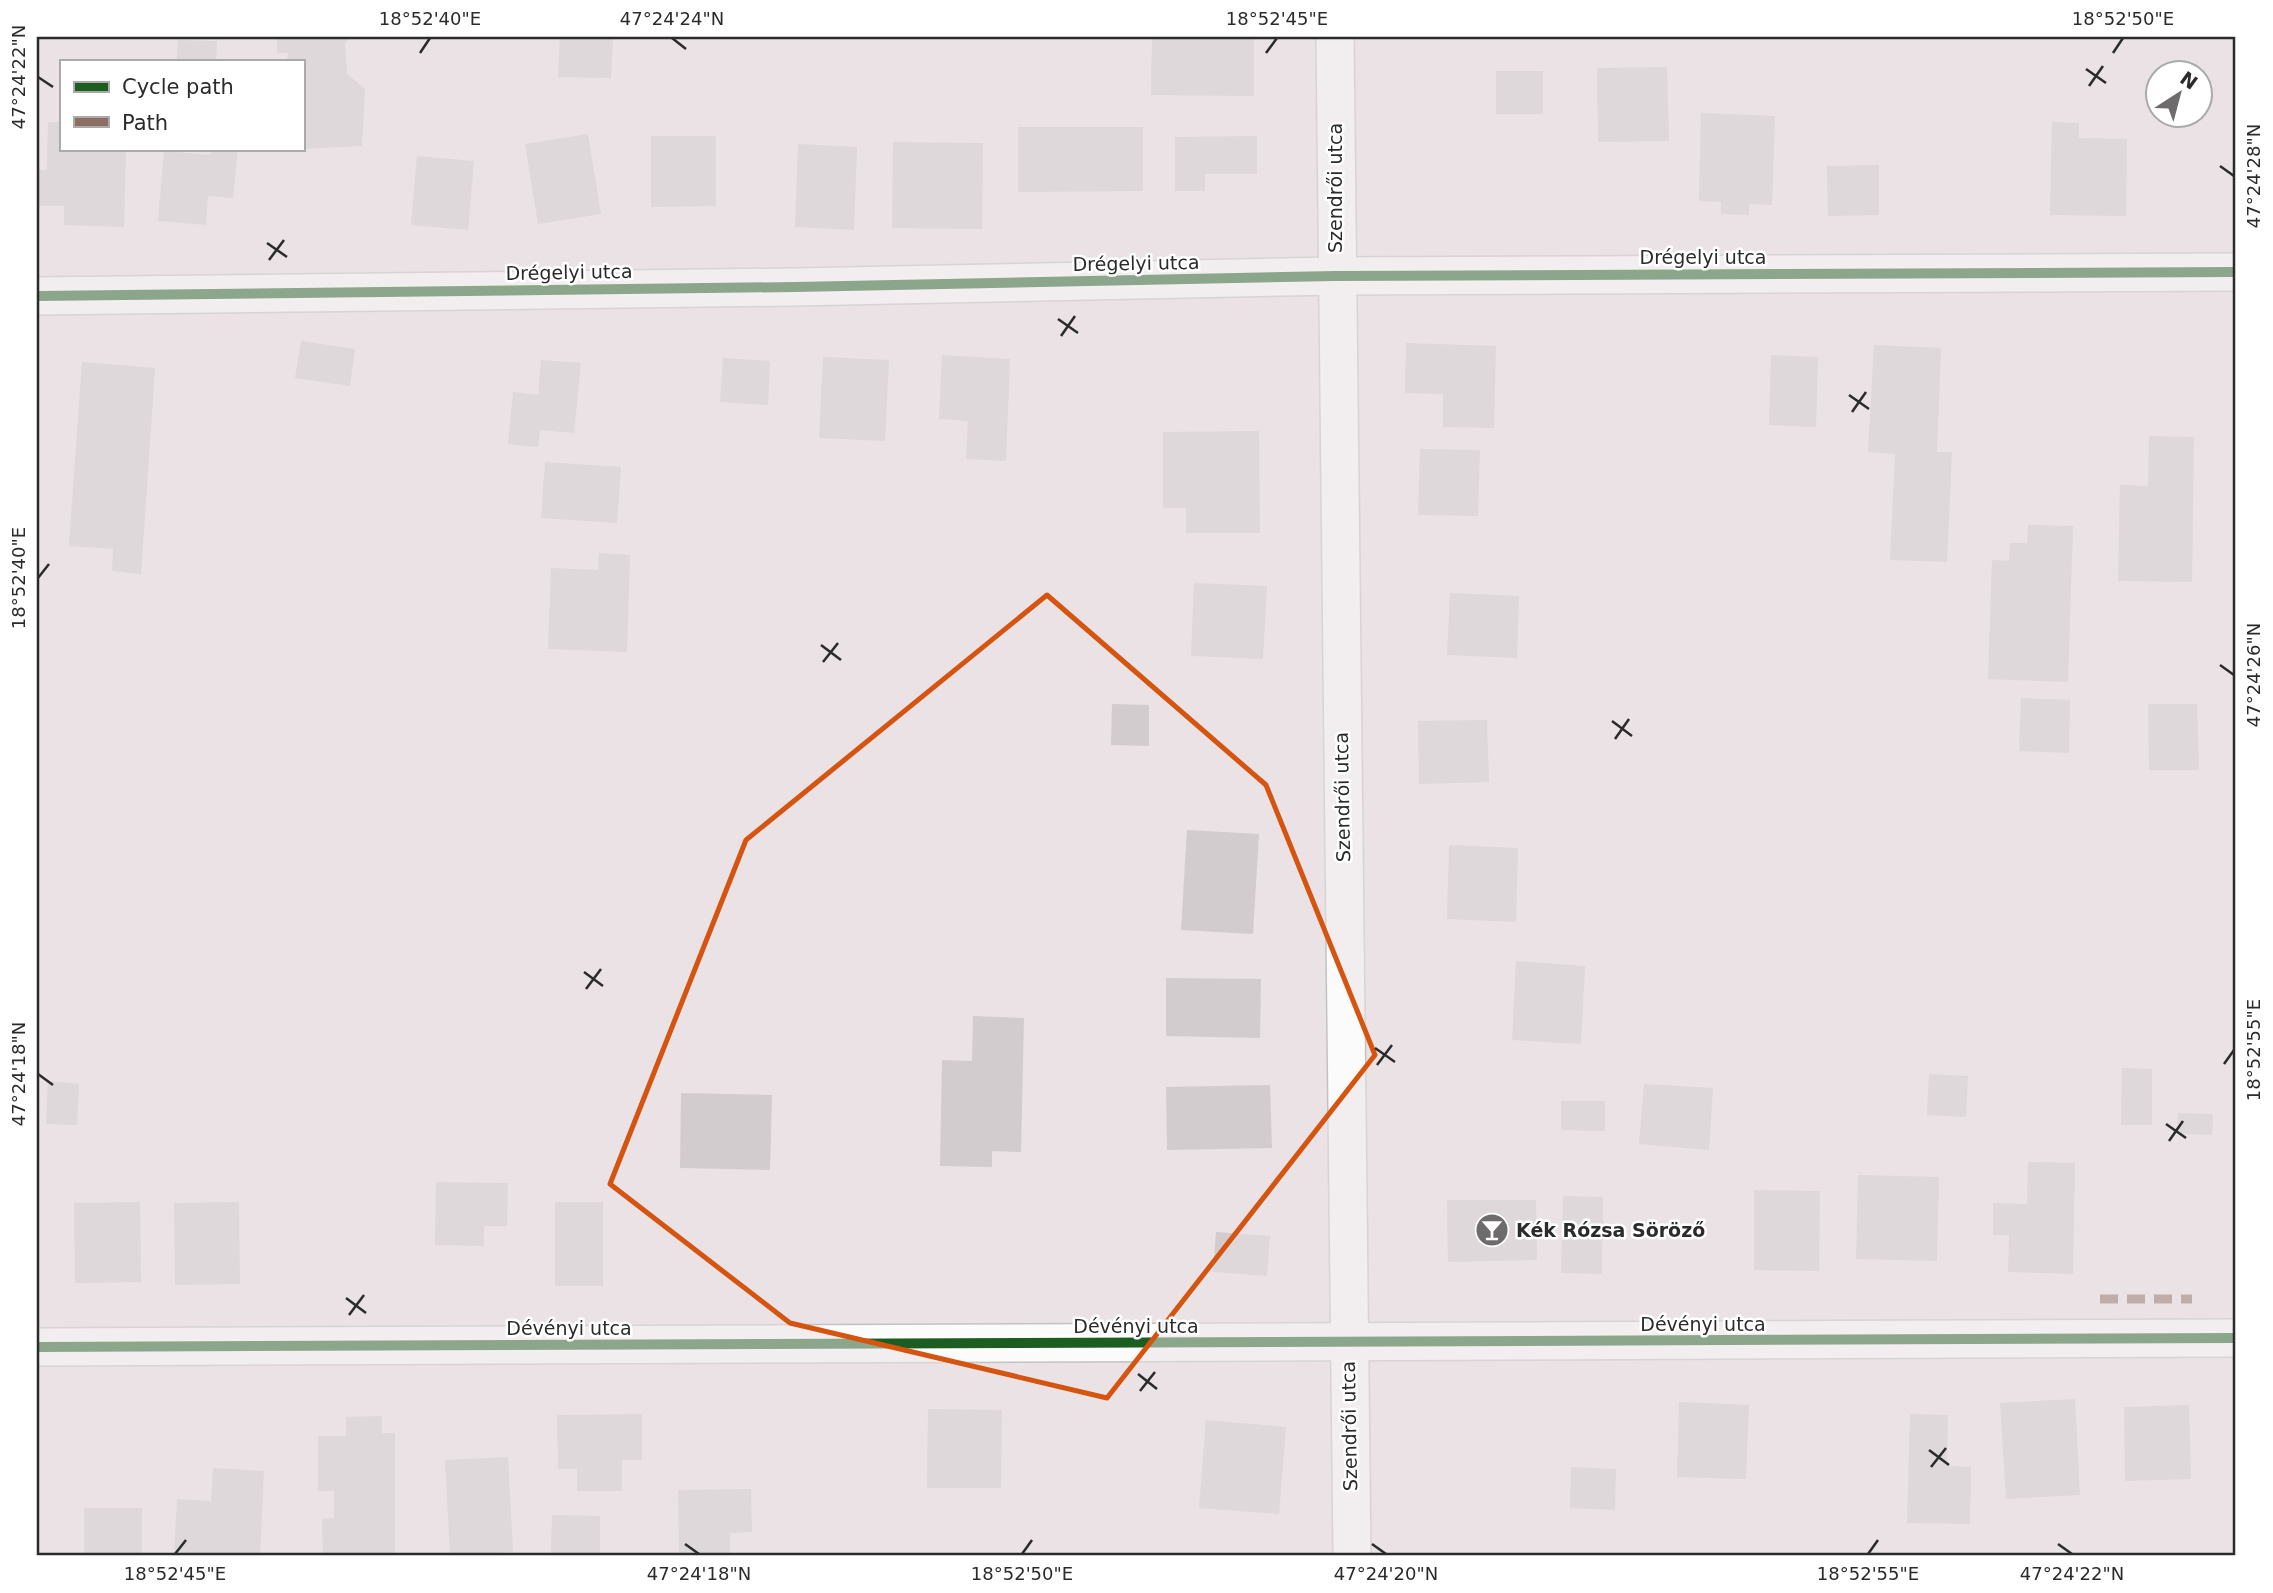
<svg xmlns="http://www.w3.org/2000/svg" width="2273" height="1593" font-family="'DejaVu Sans',sans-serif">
  <rect width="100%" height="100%" fill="#eae2e4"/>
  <g fill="#d2ccce">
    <path d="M 277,37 L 350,37 L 345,43 L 347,74 L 365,89 L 362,146 L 303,149 L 303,61 L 287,61 L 288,53 L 277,53 Z"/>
    <path d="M 560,37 L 613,37 L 611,78 L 558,77 Z"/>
    <path d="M 1152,37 L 1254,37 L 1254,96 L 1151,95 Z"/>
    <path d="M 178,40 L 217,41 L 216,61 L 177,61 Z"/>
    <path d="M 1667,67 L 1669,141 L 1598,142 L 1597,68 Z"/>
    <rect x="1496" y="71" width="47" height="43"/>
    <path d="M 1701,113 L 1775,116 L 1772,205 L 1749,204 L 1749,215 L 1721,214 L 1721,202 L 1699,201 Z"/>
    <path d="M 48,122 L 61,122 L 61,149 L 126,149 L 124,227 L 64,225 L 64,206 L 37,206 L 37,170 L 47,170 Z"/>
    <path d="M 2052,122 L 2079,123 L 2079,138 L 2127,139 L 2126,216 L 2050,215 Z"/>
    <path d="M 1018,127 L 1143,127 L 1143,191 L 1018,192 Z"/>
    <path d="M 588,134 L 601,214 L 538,224 L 525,144 Z"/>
    <path d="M 651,136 L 716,136 L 716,206 L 651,207 Z"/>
    <path d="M 1257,136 L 1257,174 L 1205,174 L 1205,191 L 1175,191 L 1175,137 Z"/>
    <path d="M 893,142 L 983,143 L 982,229 L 892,228 Z"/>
    <path d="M 798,144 L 857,147 L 854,230 L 795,227 Z"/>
    <path d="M 210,149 L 238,149 L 233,198 L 208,196 L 206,225 L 158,221 L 164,151 L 210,155 Z"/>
    <path d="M 417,156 L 474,161 L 468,230 L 411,225 Z"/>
    <path d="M 1879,165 L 1879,215 L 1828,216 L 1827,166 Z"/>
    <path d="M 301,341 L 355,349 L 350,386 L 295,378 Z"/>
    <path d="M 1406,343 L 1496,346 L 1494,428 L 1443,427 L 1443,394 L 1405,393 Z"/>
    <path d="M 1874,345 L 1941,348 L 1937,452 L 1952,452 L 1947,562 L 1890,560 L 1895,454 L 1868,452 Z"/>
    <path d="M 942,355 L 1010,359 L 1006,461 L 966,459 L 968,421 L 939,419 Z"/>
    <path d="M 1771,355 L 1818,357 L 1816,427 L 1769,425 Z"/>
    <path d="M 823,357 L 889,360 L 885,441 L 819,438 Z"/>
    <path d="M 723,358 L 770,361 L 768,405 L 720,402 Z"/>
    <path d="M 541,360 L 581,363 L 574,433 L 540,430 L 538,447 L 508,444 L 513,392 L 538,395 Z"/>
    <path d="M 82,362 L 155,368 L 141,574 L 112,571 L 113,549 L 69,546 Z"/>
    <path d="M 1259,431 L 1260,533 L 1186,533 L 1186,508 L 1163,508 L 1163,432 Z"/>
    <path d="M 2149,436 L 2194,437 L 2192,582 L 2118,581 L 2120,485 L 2148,486 Z"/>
    <path d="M 1420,449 L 1480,450 L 1478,516 L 1418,515 Z"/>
    <path d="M 545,462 L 621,467 L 617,523 L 541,518 Z"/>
    <path d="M 2028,525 L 2073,526 L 2068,682 L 1988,679 L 1992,560 L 2009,561 L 2010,543 L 2027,543 Z"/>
    <path d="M 599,553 L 630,555 L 627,652 L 548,649 L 551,568 L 598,570 Z"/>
    <path d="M 1194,583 L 1267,586 L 1263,659 L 1191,656 Z"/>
    <path d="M 1450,593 L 1519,596 L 1517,658 L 1447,655 Z"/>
    <path d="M 2021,698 L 2070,700 L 2069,753 L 2019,751 Z"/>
    <path d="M 1112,704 L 1149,705 L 1149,746 L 1111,745 Z"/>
    <path d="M 2148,704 L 2197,704 L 2199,770 L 2149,770 Z"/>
    <path d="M 1487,720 L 1489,782 L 1419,784 L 1418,721 Z"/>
    <path d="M 1187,830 L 1259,834 L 1253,934 L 1181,930 Z"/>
    <path d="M 1449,845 L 1518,848 L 1516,922 L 1447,919 Z"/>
    <path d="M 1516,961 L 1585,966 L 1581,1044 L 1512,1040 Z"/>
    <path d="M 1166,978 L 1261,979 L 1260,1038 L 1166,1036 Z"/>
    <path d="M 973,1016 L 1024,1018 L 1021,1152 L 992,1151 L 992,1167 L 940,1166 L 942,1060 L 972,1061 Z"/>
    <path d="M 2122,1068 L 2152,1069 L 2152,1125 L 2121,1125 Z"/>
    <path d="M 1929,1074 L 1968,1076 L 1966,1117 L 1927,1115 Z"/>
    <path d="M 48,1081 L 79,1084 L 77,1125 L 46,1124 Z"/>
    <path d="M 1644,1084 L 1713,1088 L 1709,1150 L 1639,1144 Z"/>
    <path d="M 1270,1085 L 1272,1148 L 1167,1150 L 1166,1087 Z"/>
    <path d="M 681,1093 L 772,1095 L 770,1170 L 680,1168 Z"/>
    <path d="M 1561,1101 L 1605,1101 L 1605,1131 L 1561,1130 Z"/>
    <path d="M 2178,1113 L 2213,1114 L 2212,1135 L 2177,1134 Z"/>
    <path d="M 2028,1162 L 2075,1163 L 2073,1274 L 2008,1272 L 2009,1235 L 1993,1235 L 1993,1203 L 2027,1204 Z"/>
    <path d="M 1858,1175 L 1939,1177 L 1937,1261 L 1856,1259 Z"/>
    <path d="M 436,1182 L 508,1183 L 507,1226 L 484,1226 L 484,1246 L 435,1245 Z"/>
    <path d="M 1754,1190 L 1820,1191 L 1819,1271 L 1754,1270 Z"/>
    <path d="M 1563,1196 L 1603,1197 L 1602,1274 L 1561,1273 Z"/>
    <path d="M 1447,1200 L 1536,1200 L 1537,1260 L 1448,1262 Z"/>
    <path d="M 140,1202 L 141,1282 L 75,1283 L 74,1203 Z"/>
    <path d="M 239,1202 L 240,1284 L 175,1285 L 174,1203 Z"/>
    <rect x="555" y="1202" width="48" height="84"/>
    <path d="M 1216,1232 L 1270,1236 L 1267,1276 L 1213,1272 Z"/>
    <path d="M 2075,1399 L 2080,1495 L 2006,1499 L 2000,1403 Z"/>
    <path d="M 1679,1402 L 1749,1405 L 1746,1479 L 1677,1477 Z"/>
    <path d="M 2189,1405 L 2191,1479 L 2125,1481 L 2124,1407 Z"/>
    <path d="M 928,1409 L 1002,1410 L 1001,1488 L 927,1488 Z"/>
    <path d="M 642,1414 L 642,1460 L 622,1460 L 622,1491 L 577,1491 L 577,1469 L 558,1469 L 557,1415 Z"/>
    <path d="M 1910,1414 L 1948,1415 L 1947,1466 L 1971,1467 L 1970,1524 L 1907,1523 Z"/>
    <path d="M 382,1416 L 382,1433 L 395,1433 L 395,1556 L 323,1556 L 322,1519 L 334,1518 L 334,1491 L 318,1491 L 318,1436 L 346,1436 L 346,1417 Z"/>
    <path d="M 1206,1420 L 1286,1427 L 1279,1514 L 1199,1508 Z"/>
    <path d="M 508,1457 L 513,1552 L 450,1555 L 445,1460 Z"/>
    <path d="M 1571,1467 L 1616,1469 L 1615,1510 L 1570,1508 Z"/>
    <path d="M 213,1468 L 264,1471 L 260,1556 L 174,1556 L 177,1499 L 211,1501 Z"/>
    <path d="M 751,1489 L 752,1532 L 730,1533 L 730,1556 L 679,1556 L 678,1490 Z"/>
    <rect x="84" y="1508" width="58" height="48"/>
    <path d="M 552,1515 L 600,1516 L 600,1553 L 551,1553 Z"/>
  </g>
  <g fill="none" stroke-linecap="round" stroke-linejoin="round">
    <defs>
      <g id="street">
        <path d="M 1335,37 L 1352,1556"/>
        <path d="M 37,296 L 795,287 L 1335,276 L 2236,272"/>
        <path d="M 37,1347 L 2236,1338"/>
      </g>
    </defs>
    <use href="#street" stroke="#c3c2c3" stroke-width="40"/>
    <use href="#street" stroke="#fcfbfb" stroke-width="37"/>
    <path stroke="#8d6e63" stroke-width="9" stroke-dasharray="18 9" stroke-linecap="butt" d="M 2100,1299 L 2192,1299"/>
    <defs>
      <g id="cycleway">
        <path d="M 37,296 L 795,287 L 1335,276 L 2236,272"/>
        <path d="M 37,1347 L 2236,1338"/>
      </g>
    </defs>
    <use href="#cycleway" stroke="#fff" stroke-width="15"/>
    <use href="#cycleway" stroke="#1b5e20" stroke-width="10"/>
  </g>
  <path d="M0 0H2273V1593H0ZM 1047,595 L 1266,785 L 1375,1055 L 1107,1398 L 790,1323 L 610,1184 L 746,840 Z" fill="#eae2e4" fill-opacity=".55" fill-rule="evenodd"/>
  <path fill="none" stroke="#d5540f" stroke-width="5" stroke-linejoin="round" d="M 1047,595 L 1266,785 L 1375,1055 L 1107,1398 L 790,1323 L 610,1184 L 746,840 Z"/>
  <path fill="none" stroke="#2b2b2b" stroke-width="2.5" d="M 672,38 L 686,49M 420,53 L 430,38M 1266,53 L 1277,38M 2113,53 L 2123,38M 2086,69 L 2106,83M 38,77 L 53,87M 2089,86 L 2103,66M 2220,166 L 2234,176M 267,243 L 287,257M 269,260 L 284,240M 1058,319 L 1078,333M 1061,336 L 1075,316M 1849,395 L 1869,409M 1852,412 L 1866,392M 38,578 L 49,564M 821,645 L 841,660M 823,662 L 838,643M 2220,665 L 2234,675M 1612,721 L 1632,736M 1615,739 L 1629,719M 584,972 L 603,986M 586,989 L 601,969M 1375,1048 L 1395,1062M 2224,1064 L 2234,1050M 1377,1065 L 1392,1045M 38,1074 L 53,1085M 2166,1124 L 2186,1138M 2169,1141 L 2183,1121M 346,1298 L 366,1313M 349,1315 L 364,1295M 1138,1374 L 1157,1389M 1140,1391 L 1155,1372M 1929,1450 L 1949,1465M 1931,1467 L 1946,1448M 685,1544 L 699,1554M 1372,1544 L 1386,1554M 2058,1544 L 2072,1554M 175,1554 L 186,1540M 1022,1554 L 1032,1540M 1868,1554 L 1878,1540"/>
  <defs>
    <symbol id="bar-disc" viewBox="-11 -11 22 22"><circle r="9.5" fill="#6e6b6c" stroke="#fff"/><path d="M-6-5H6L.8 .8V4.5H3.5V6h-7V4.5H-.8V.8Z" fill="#fff"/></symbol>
  </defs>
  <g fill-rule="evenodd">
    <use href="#bar-disc" x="1473" y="1211" width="38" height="38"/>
  </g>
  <g text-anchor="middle" stroke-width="5" stroke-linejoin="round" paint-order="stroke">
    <g font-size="19" fill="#2b2b2b" stroke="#fff">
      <text transform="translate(1335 188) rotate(-90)" y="7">Szendrői utca</text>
      <text x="1703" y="264">Drégelyi utca</text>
      <text transform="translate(1136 263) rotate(-1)" y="7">Drégelyi utca</text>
      <text transform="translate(569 272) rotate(-1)" y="7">Drégelyi utca</text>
      <text transform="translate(1342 797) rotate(-91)" y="7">Szendrői utca</text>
      <text x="1703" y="1331">Dévényi utca</text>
      <text x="1136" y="1333">Dévényi utca</text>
      <text x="569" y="1335">Dévényi utca</text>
      <text transform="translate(1349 1426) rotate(-91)" y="7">Szendrői utca</text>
    </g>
    <g font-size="19" font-weight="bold" fill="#2b2b2b" stroke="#fff" text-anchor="start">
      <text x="1516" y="1237">Kék Rózsa Söröző</text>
    </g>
  </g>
  <rect width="2273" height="1593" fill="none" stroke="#ffffff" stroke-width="77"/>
  <rect x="60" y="60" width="245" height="91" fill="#ffffff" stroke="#aaaaaa" stroke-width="2"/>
  <rect x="74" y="82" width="35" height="10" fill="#1b5e20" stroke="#aaaaaa" stroke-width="2"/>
  <text x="122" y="94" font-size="21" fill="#2b2b2b">Cycle path</text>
  <rect x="74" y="117" width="35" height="10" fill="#8d6e63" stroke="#aaaaaa" stroke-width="2"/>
  <text x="122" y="130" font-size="21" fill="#2b2b2b">Path</text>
  <g transform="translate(2179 94) rotate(36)"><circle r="33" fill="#ffffff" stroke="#aaaaaa" stroke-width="2"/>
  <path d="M0-5L12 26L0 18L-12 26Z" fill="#6e6b6c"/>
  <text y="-10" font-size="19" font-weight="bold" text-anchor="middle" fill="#2b2b2b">N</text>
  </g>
  <rect x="38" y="38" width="2196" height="1516" fill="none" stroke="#2b2b2b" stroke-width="2.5"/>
  <g font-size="18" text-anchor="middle" fill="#2b2b2b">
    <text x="430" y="25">18°52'40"E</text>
    <text x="672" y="25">47°24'24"N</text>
    <text x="1277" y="25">18°52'45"E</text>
    <text x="2123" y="25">18°52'50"E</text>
    <text transform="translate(19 77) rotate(-90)" y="6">47°24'22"N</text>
    <text transform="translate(2254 176) rotate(-90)" y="6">47°24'28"N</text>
    <text transform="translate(19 578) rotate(-90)" y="6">18°52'40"E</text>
    <text transform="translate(2254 675) rotate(-90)" y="6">47°24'26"N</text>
    <text transform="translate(2254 1050) rotate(-90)" y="6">18°52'55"E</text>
    <text transform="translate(19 1074) rotate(-90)" y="6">47°24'18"N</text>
    <text x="175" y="1580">18°52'45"E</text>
    <text x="699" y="1580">47°24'18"N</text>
    <text x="1022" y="1580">18°52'50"E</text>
    <text x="1386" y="1580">47°24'20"N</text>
    <text x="1868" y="1580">18°52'55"E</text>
    <text x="2072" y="1580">47°24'22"N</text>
  </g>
</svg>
